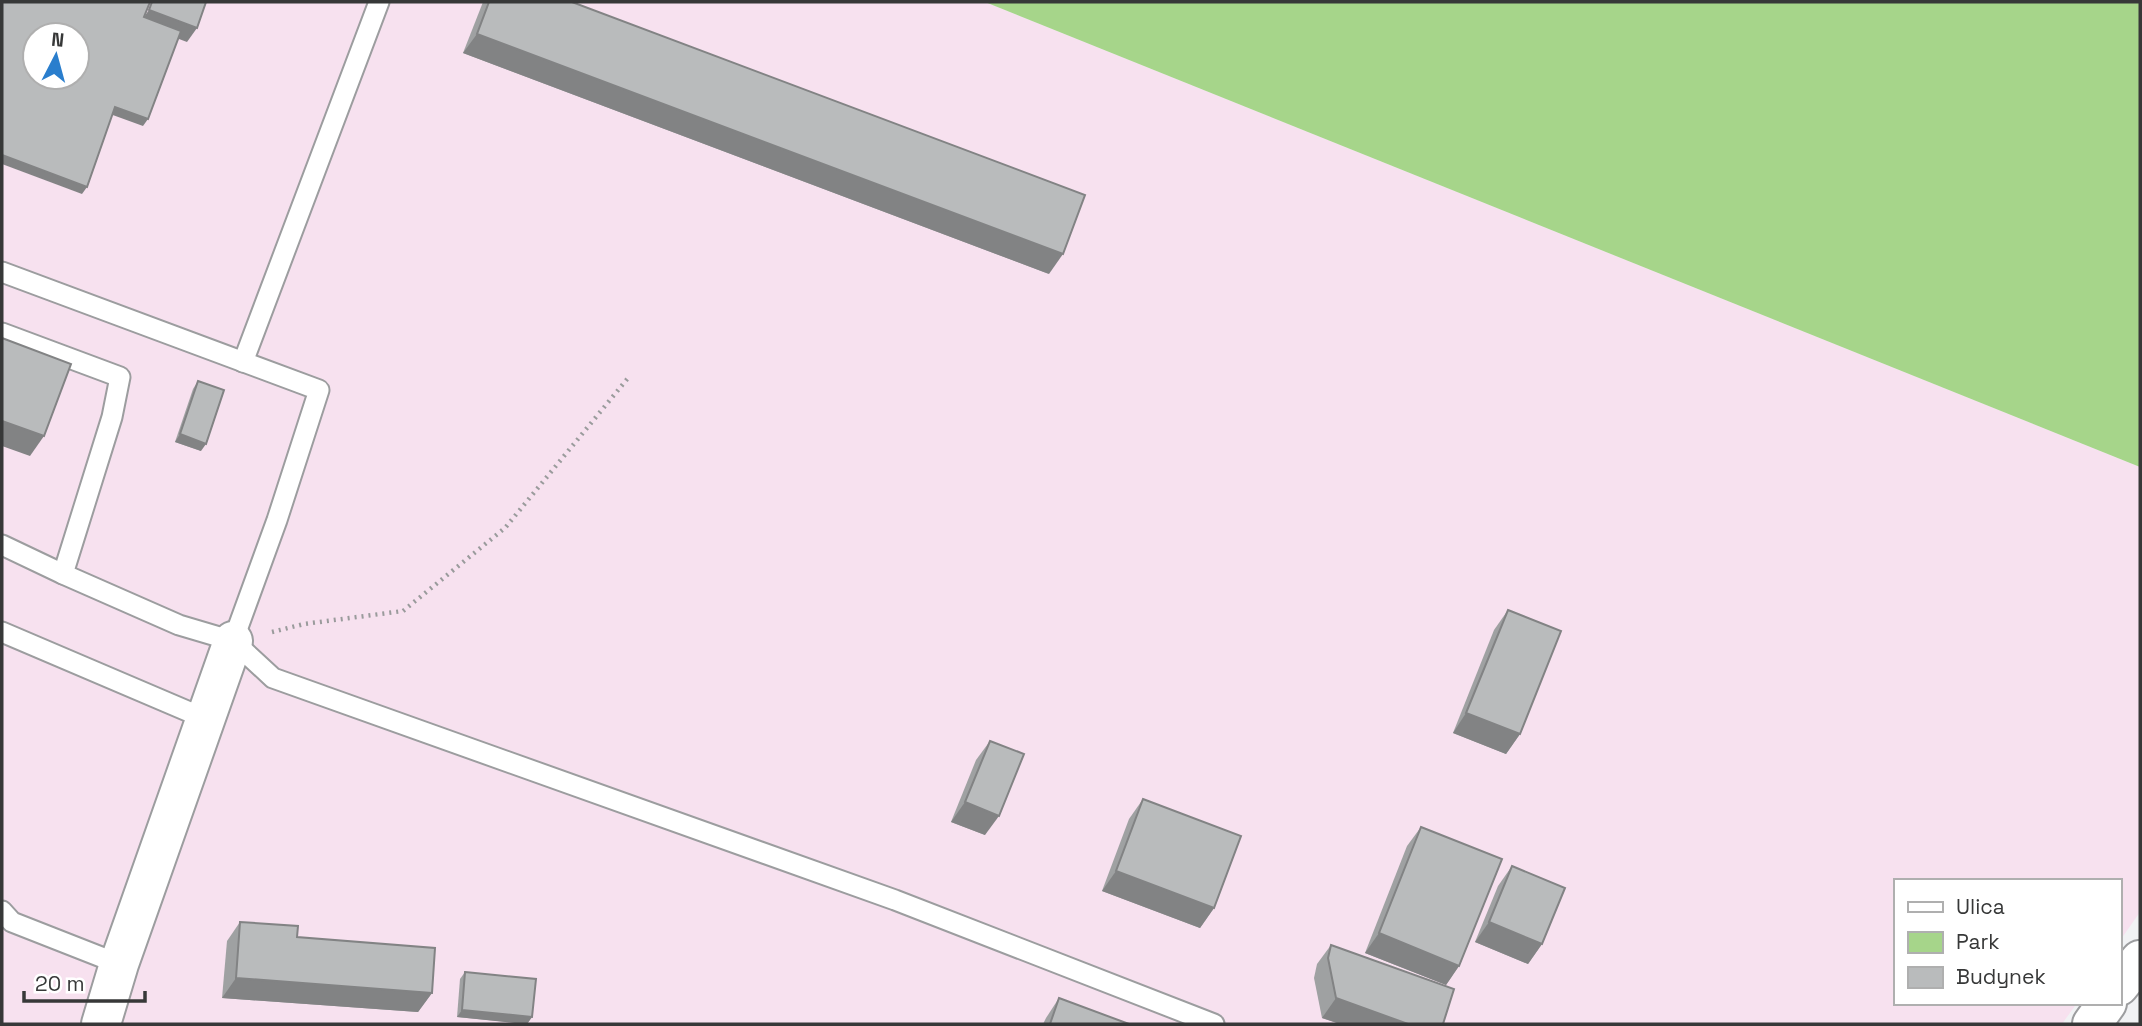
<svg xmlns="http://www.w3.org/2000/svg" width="2142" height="1026" font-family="'Space Grotesk',sans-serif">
  <rect width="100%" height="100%" fill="#f1f2f4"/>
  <path fill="#f7e1ef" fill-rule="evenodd" d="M 2,2 L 985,2 L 2140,467 L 2140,912 L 2119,942 L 2119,881 L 1895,881 L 1895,1003 L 2077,1003 L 2062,1024 L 2,1024 ZM 35,35 L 77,35 L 77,77 L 35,77 Z"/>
  <path fill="#a6d58a" d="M 985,2 L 2140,2 L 2140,467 Z"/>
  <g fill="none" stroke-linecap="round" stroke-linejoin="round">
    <defs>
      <g id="lane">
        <path d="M 2,272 L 319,390 L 277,520 L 233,641"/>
        <path d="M 2,333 L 120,377 L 112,417 L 63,574 L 179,625 L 233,641 L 273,678 L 895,900 L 1214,1024"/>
        <path d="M 243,362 L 379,2"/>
        <path d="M 2,545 L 63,574"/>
        <path d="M 2,632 L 206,719"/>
        <path d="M 2,911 L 12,922 L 119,964"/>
      </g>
      <g id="street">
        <path d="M 2119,986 L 2140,960"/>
        <path d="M 101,1024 L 119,964 L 233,641"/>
        <path d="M 2092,1024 L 2107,1003"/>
      </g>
    </defs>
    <use href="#lane" stroke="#9c9d9f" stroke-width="23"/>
    <use href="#street" stroke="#9c9d9f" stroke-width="42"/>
    <path stroke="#9a9b9c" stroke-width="4.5" stroke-dasharray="2 5" stroke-linecap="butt" d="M 272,632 L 304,624 L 403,611 L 505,528 L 628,378"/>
    <use href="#lane" stroke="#fff" stroke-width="19"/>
    <use href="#street" stroke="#fff" stroke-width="38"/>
  </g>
  <g fill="#9fa1a2">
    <path d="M 483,2 L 572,2 L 1049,274 L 463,53 Z"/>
    <path d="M 198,381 L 201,451 L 175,442 L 193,389 Z"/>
    <path d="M 1508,610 L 1520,734 L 1506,754 L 1453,733 L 1494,630 Z"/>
    <path d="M 990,741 L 985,835 L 951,822 L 976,760 Z"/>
    <path d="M 1143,799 L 1214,908 L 1200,928 L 1102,891 L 1129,819 Z"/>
    <path d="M 1421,827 L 1459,966 L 1446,985 L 1365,953 L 1407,846 Z"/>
    <path d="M 1512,866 L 1542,944 L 1528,964 L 1475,942 L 1498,886 Z"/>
    <path d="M 240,922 L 297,937 L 432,993 L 418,1012 L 222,998 L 227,941 Z"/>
    <path d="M 1331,945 L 1443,1024 L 1340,1024 L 1322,1018 L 1314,978 L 1317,964 Z"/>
    <path d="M 465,972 L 532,1017 L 527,1024 L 457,1017 L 460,979 Z"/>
    <path d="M 1059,998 L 1129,1024 L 1043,1024 L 1046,1018 Z"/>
  </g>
  <g fill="#828384">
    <path d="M 149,10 L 197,28 L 187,42 L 139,24 Z"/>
    <path d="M 477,34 L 1063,254 L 1049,274 L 463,53 Z"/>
    <path d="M 115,107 L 148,119 L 143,126 L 110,114 Z"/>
    <path d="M 2,155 L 87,187 L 82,194 L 2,164 Z"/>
    <path d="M 2,421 L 44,436 L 30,456 L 2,446 Z"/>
    <path d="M 180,434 L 206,444 L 201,451 L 175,442 Z"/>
    <path d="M 1466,713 L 1520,734 L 1506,754 L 1453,733 Z"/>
    <path d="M 965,802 L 999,816 L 985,835 L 951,822 Z"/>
    <path d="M 1116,871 L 1214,908 L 1200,928 L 1102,891 Z"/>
    <path d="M 1489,922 L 1542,944 L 1528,964 L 1475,942 Z"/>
    <path d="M 1379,933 L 1459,966 L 1446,985 L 1365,953 Z"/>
    <path d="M 236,978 L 432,993 L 418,1012 L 222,998 Z"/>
    <path d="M 1336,998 L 1408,1024 L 1340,1024 L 1322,1018 Z"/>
    <path d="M 462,1010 L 532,1017 L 527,1024 L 524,1024 L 457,1017 Z"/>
  </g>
  <g fill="#b9bbbc" stroke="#828384" stroke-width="2" fill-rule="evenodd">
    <path d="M 2,2 L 150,2 L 144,17 L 181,31 L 148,119 L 115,107 L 87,187 L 2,155 ZM 35,35 L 77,35 L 77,77 L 35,77 Z"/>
    <path d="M 152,2 L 206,2 L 197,28 L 149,10 Z"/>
    <path d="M 489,2 L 572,2 L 1085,195 L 1063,254 L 477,34 Z"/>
    <path d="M 2,338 L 71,364 L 44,436 L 2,421 Z"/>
    <path d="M 198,381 L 224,390 L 206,444 L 180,434 Z"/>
    <path d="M 1508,610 L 1561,631 L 1520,734 L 1466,713 Z"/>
    <path d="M 990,741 L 1024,754 L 999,816 L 965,802 Z"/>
    <path d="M 1143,799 L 1241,836 L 1214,908 L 1116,871 Z"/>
    <path d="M 1421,827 L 1502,859 L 1459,966 L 1379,933 Z"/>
    <path d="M 1512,866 L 1565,888 L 1542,944 L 1489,922 Z"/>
    <path d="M 240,922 L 298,926 L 297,937 L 435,948 L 432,993 L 236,978 Z"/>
    <path d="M 1331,945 L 1454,989 L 1443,1024 L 1408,1024 L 1336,998 L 1328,958 Z"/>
    <path d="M 465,972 L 536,979 L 532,1017 L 462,1010 Z"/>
    <path d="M 1059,998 L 1129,1024 L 1050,1024 Z"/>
  </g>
  <rect width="2142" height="1026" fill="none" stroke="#373838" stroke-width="7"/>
  <rect x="1894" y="879" width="228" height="126" fill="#ffffff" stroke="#afafaf" stroke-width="2"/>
  <rect x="1908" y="902" width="35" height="10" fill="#ffffff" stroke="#afafaf" stroke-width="2"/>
  <text x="1956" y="914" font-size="21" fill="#373838">Ulica</text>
  <rect x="1908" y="932" width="35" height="21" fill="#a6d58a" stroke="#afafaf" stroke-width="2"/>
  <text x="1956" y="949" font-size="21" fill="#373838">Park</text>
  <rect x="1908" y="967" width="35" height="21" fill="#b9bbbc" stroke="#afafaf" stroke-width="2"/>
  <text x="1956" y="984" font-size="21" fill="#373838">Budynek</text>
  <g transform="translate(56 56) rotate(6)"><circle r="33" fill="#ffffff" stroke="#afafaf" stroke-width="2"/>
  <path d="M0-5L12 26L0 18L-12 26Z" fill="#2a7ecd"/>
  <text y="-10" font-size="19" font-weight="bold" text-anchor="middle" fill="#373838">N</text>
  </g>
  <path d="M24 991v10h121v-10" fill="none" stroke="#373838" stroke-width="3.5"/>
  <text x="35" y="991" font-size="21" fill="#373838" stroke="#ffffff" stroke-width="5" paint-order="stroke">20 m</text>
</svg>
